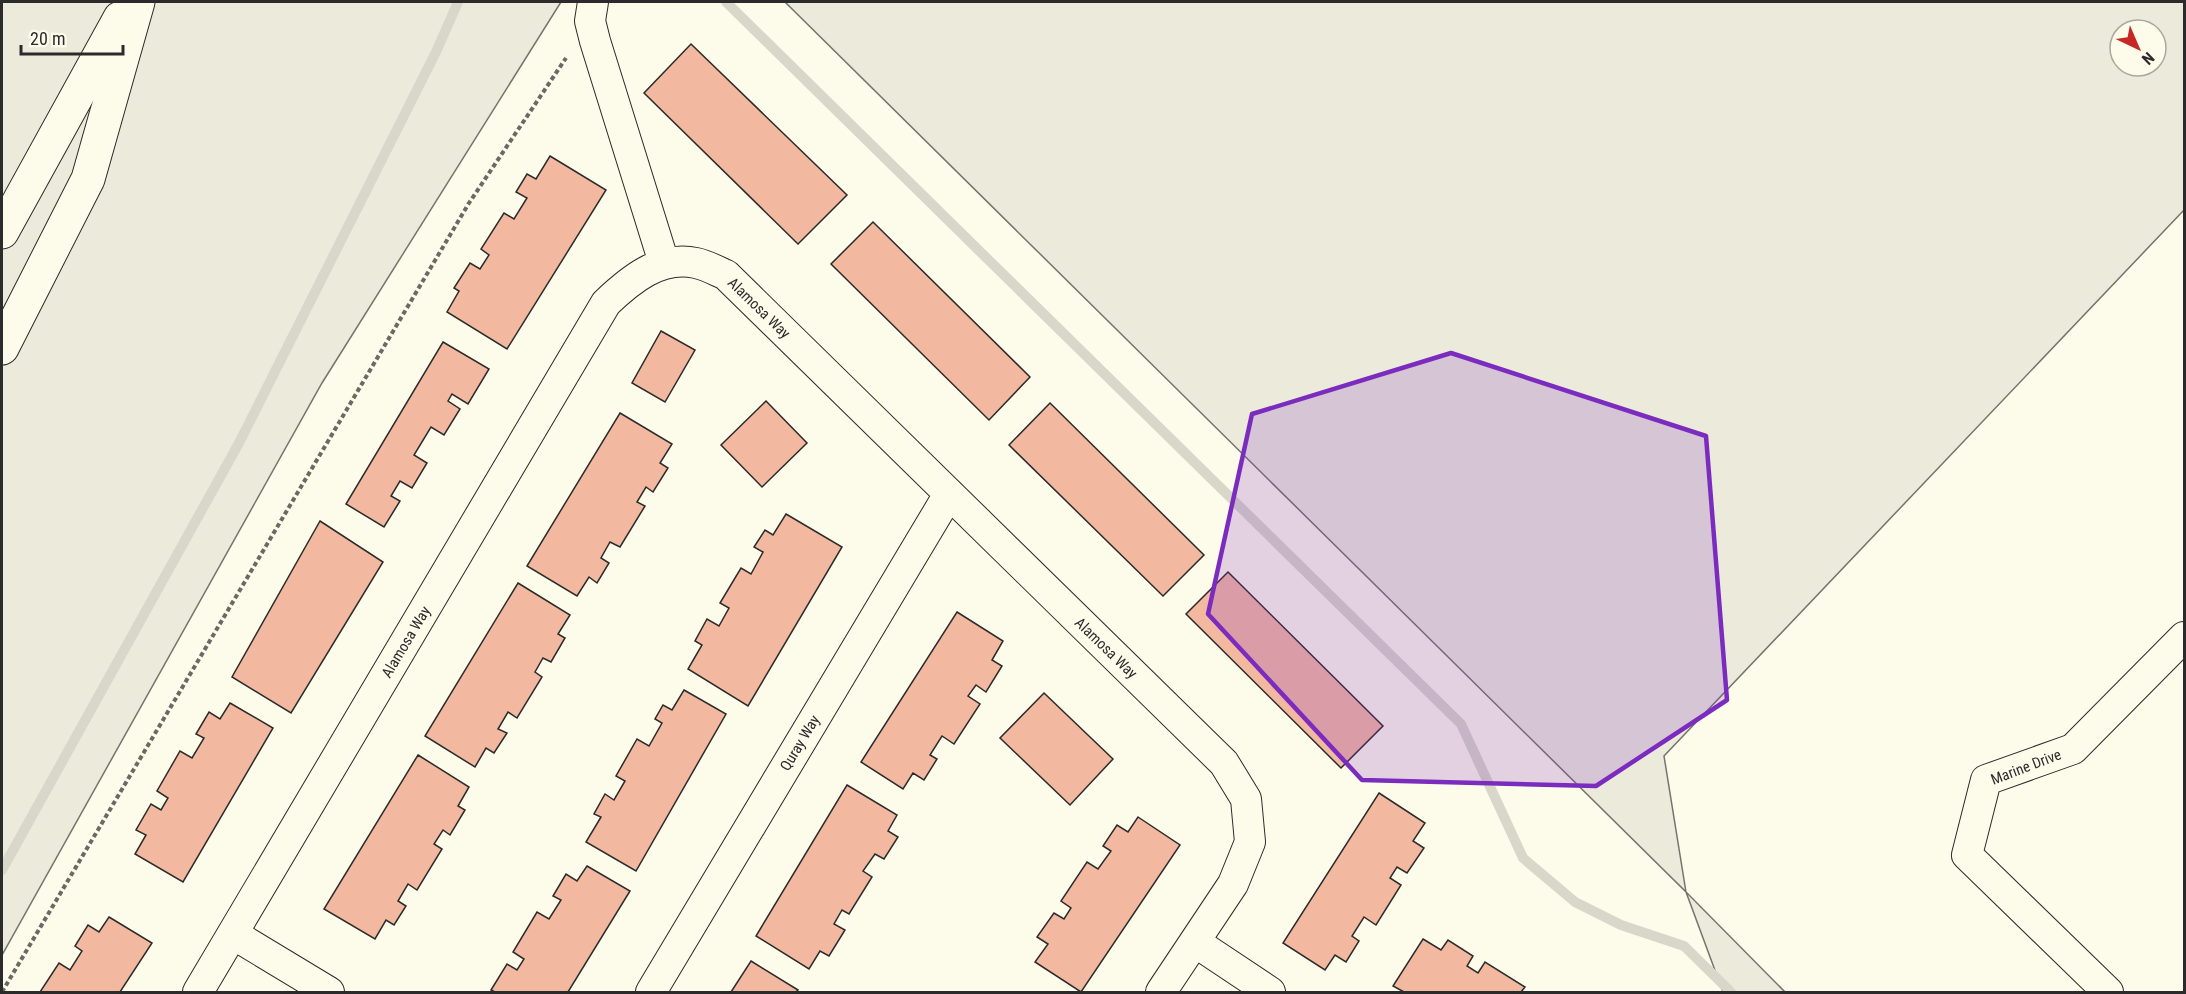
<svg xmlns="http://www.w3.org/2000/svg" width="2186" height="994" font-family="'Roboto Condensed',sans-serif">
  <rect width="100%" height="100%" fill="#fdfbea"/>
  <g fill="#ecebdb" stroke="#74746e" stroke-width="1.5" fill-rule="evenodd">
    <path d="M 2,2 L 561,2 L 322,383 L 2,955 Z"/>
    <path d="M 785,2 L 2184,2 L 2184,210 L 1664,756 L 1686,892 L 1785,992 L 1723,992 L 1686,892 ZM 2120,30 L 2156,30 L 2156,66 L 2120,66 Z"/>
  </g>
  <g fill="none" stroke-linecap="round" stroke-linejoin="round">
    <g stroke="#d8d7c9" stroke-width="10">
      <path d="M 726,2 L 1461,724 L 1523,858 L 1575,902 L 1621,925 L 1684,946 L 1731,992"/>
      <path d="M 2,870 L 239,443 L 436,52 L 458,2"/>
    </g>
  </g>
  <g fill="#f2b8a0" stroke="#2b2b2b" stroke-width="1.5">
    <path d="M 691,44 L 847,195 L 798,244 L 644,93 Z"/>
    <path d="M 550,156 L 606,190 L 507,349 L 447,312 L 459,291 L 454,288 L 470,263 L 480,269 L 489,255 L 481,249 L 504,213 L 514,219 L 527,198 L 516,192 L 527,174 L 536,179 Z"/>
    <path d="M 873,222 L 1030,377 L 989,420 L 831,264 Z"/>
    <path d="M 661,331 L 695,350 L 665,402 L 632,383 Z"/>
    <path d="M 443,342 L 489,369 L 468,404 L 452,394 L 448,401 L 460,409 L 444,435 L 431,427 L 414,455 L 427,463 L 412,488 L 400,481 L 391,496 L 400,501 L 384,527 L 346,504 Z"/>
    <path d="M 766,401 L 807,443 L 762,487 L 721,445 Z"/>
    <path d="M 1050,403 L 1204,555 L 1163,596 L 1009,445 Z"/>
    <path d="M 620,413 L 672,444 L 660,463 L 668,468 L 653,492 L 646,487 L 637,502 L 645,506 L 620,547 L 610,542 L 601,558 L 609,563 L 597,583 L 589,577 L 577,596 L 527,566 Z"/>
    <path d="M 786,514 L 842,547 L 748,706 L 688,669 L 702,645 L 695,641 L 707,619 L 719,626 L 729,608 L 720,603 L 741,568 L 751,574 L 763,552 L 754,547 L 765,530 L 773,535 Z"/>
    <path d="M 320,521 L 383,562 L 291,713 L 232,677 Z"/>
    <path d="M 1228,572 L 1383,726 L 1341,768 L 1186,614 Z"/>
    <path d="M 518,583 L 570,615 L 558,634 L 565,638 L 551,662 L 543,658 L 535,672 L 542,677 L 517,718 L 508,712 L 498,729 L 507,733 L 494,753 L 486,748 L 475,767 L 425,736 Z"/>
    <path d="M 957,612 L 1003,641 L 992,660 L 1002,666 L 986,692 L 976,685 L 968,696 L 980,704 L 954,744 L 942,736 L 930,755 L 937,759 L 924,780 L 913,773 L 903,789 L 861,762 Z"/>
    <path d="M 684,690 L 726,714 L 636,871 L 586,842 L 601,817 L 594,814 L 605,794 L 614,800 L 625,781 L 616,776 L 637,739 L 649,746 L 662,723 L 655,719 L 663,705 L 672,710 Z"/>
    <path d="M 1044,693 L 1113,759 L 1070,805 L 1000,738 Z"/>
    <path d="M 230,703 L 273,728 L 183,882 L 135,854 L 146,835 L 136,830 L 151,804 L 161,810 L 168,798 L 157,791 L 180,751 L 192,758 L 204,738 L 196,734 L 209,712 L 220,719 Z"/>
    <path d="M 418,755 L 469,787 L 458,806 L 465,810 L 450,835 L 443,830 L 434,844 L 442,849 L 417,890 L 408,884 L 398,901 L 406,906 L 394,925 L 386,920 L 375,939 L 324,909 Z"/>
    <path d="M 847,785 L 897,815 L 888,831 L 898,837 L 884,859 L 875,854 L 863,871 L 872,877 L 849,914 L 842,910 L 834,924 L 845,930 L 829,956 L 820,951 L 809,969 L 756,936 Z"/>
    <path d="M 1379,793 L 1425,823 L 1413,841 L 1424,848 L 1407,873 L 1397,867 L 1390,878 L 1401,885 L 1376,925 L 1364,917 L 1352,936 L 1359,941 L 1346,962 L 1335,955 L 1325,970 L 1283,943 Z"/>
    <path d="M 1138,817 L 1180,845 L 1081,992 L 1035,962 L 1048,944 L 1037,937 L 1054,913 L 1064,919 L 1071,908 L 1061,901 L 1087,862 L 1098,869 L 1111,851 L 1103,846 L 1117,825 L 1128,832 Z"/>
    <path d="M 587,866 L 630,891 L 568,992 L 495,992 L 491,990 L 507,964 L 517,970 L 524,959 L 513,952 L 537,912 L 549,919 L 561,900 L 553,896 L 566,874 L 577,881 Z"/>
    <path d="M 109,917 L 152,943 L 120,992 L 40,992 L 59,963 L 70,970 L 82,951 L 75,946 L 88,925 L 99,932 Z"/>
    <path d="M 1423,939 L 1441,950 L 1448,940 L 1473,956 L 1467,966 L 1478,973 L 1485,962 L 1525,987 L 1521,992 L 1404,992 L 1393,986 Z"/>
    <path d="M 751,961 L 798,990 L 796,992 L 731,992 Z"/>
  </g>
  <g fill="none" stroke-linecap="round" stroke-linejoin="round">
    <defs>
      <g id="street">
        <path d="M 593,2 L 590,21 L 595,41 L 664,263"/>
        <path d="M 233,934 L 329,992"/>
        <path d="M 1195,942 L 1270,992"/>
        <path d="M 198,992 L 606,303 C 630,280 660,255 696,263 C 706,265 717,271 726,275 L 1224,763 L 1246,799 L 1250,842 L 1233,884 L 1161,992"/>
        <path d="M 651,992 L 949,494"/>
        <path d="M 2108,992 L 1967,855 L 1986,780 L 2073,749 L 2184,637"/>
      </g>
      <g id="highway">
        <path d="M 2,232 L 120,18"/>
        <path d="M 2,348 L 88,179 L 138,2"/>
      </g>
    </defs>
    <use href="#street" stroke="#2b2b2b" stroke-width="32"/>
    <use href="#highway" stroke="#2b2b2b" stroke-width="35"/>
    <path stroke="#6a6964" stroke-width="4" stroke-dasharray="4.5 3" stroke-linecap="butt" d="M 2,992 L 469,203 L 566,58"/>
    <use href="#street" stroke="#fdfbea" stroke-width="30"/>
    <use href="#highway" stroke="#fdfbea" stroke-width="33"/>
  </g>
  <path fill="#7b2cbf" fill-opacity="0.2" stroke="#7b2cbf" stroke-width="4.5" stroke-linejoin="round" d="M 1451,353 L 1706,436 L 1727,700 L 1596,786 L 1362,780 L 1208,614 L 1252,414 Z"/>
  <g text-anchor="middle" stroke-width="4.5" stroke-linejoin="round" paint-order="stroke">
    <g font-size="15" fill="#2b2b2b" stroke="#fdfbea">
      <text transform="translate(759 308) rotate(44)" y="5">Alamosa Way</text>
      <text transform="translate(406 642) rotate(-59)" y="5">Alamosa Way</text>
      <text transform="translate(1106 648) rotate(44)" y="5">Alamosa Way</text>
      <text transform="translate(800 743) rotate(-59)" y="5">Quray Way</text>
      <text transform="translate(2026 767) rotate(-21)" y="5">Marine Drive</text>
    </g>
  </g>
  <rect width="2186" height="994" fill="none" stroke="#2b2b2b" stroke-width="6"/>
  <g transform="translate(2138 48) rotate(136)"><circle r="28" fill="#fdfbea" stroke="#a9a89e" stroke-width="1.5"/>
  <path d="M0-4.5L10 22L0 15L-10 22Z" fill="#c62828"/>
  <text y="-9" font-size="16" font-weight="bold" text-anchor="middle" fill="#2b2b2b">N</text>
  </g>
  <path d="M21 45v9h102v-9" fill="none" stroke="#2b2b2b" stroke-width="3"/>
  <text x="30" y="45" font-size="18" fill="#2b2b2b" stroke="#fdfbea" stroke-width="4.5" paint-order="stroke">20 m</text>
</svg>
